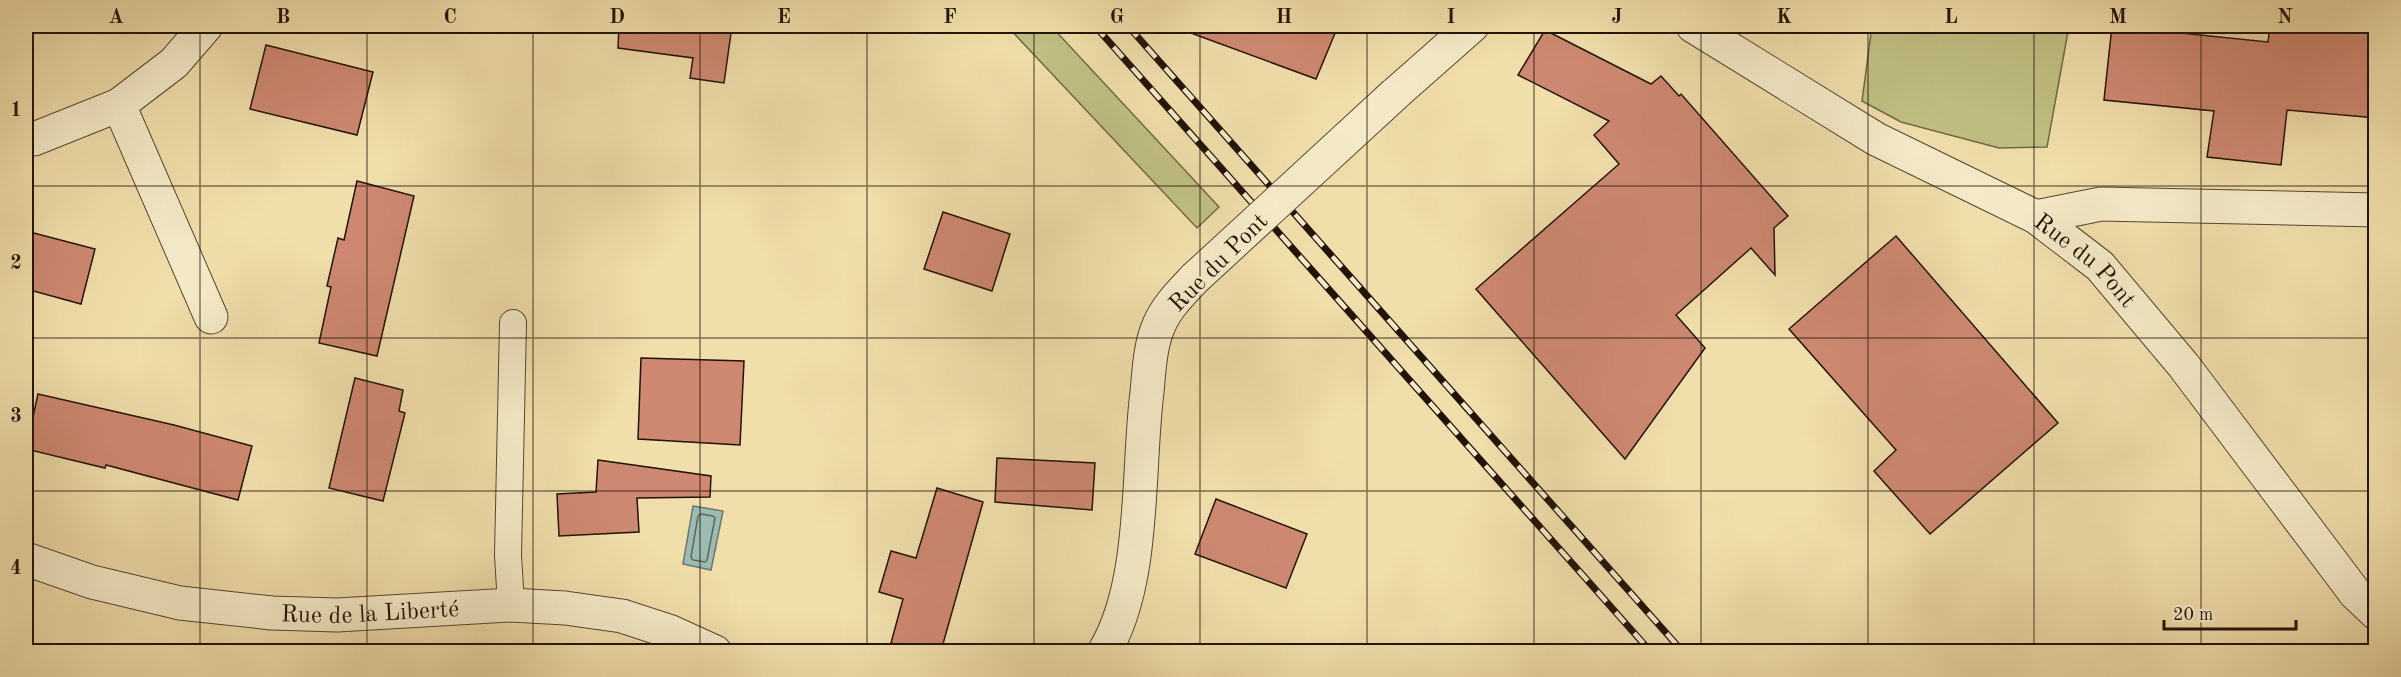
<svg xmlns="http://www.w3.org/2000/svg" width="2401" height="677" font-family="'Old Standard TT',serif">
  <rect width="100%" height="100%" fill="#f0deab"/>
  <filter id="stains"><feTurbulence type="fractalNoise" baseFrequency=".00333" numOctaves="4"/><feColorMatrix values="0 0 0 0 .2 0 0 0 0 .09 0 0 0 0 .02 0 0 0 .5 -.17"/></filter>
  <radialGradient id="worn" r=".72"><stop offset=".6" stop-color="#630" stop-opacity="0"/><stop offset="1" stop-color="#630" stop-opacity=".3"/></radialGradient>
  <g fill="#c0c084" stroke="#716a46" stroke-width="1.5">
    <path d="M 1007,26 L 1051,26 L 1219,207 L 1197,228 Z"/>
    <path d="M 1872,26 L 2069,26 L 2047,147 L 1999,148 L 1901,122 L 1862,101 Z"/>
  </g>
  <path fill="#9dbbb2" stroke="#6c786e" stroke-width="1.5" d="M 693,506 L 723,511 L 711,570 L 683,564 Z"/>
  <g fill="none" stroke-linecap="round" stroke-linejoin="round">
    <path stroke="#60675d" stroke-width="1.5" d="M 701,514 L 713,516 L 715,518 L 707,560 L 705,562 L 693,560 L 691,557 L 698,516 Z"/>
  </g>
  <g fill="#ce8871" stroke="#221308" stroke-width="1.5">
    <path d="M 619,26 L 732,26 L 724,83 L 690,78 L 693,58 L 618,48 Z"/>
    <path d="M 1181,26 L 1338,26 L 1316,79 L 1180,29 Z"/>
    <path d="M 2112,26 L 2268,42 L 2270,26 L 2376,26 L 2376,118 L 2287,110 L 2281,165 L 2207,157 L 2214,111 L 2104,100 Z"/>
    <path d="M 1545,30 L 1651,84 L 1661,76 L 1679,96 L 1681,94 L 1788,216 L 1774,228 L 1775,275 L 1751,248 L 1676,315 L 1705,348 L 1625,459 L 1476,289 L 1619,164 L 1594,135 L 1609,121 L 1518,75 Z"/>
    <path d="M 266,45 L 373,72 L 357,135 L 250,109 Z"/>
    <path d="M 357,181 L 414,196 L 377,356 L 319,343 L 331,287 L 327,286 L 338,238 L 344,240 Z"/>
    <path d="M 943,212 L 1010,234 L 992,291 L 924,269 Z"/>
    <path d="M 26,231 L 95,249 L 81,304 L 26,289 Z"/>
    <path d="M 1896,236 L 2058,423 L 1930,534 L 1874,471 L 1896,450 L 1789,329 Z"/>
    <path d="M 641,358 L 744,361 L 740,445 L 638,439 Z"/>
    <path d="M 355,378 L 403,390 L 399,411 L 405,413 L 383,501 L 329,488 Z"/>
    <path d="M 38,394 L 174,425 L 252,446 L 238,500 L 106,465 L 105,468 L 26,449 Z"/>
    <path d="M 997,458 L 1095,463 L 1092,510 L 995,502 Z"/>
    <path d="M 598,460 L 711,476 L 710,497 L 637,498 L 639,532 L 559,536 L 557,494 L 596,492 Z"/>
    <path d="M 937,488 L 983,502 L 941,651 L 919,651 L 891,643 L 903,599 L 879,592 L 891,551 L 916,558 Z"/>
    <path d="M 1216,499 L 1307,534 L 1286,588 L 1195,554 Z"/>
  </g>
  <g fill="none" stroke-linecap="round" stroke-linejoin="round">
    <defs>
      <path id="service" d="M 511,605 L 508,555 L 513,323"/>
      <g id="minor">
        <path d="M 119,105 L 211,317"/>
        <path d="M 26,140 L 34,139 L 119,105 L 174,63 L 206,26"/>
        <path d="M 2036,217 L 2101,204 L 2376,210"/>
      </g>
      <g id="tertiary">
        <path id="s1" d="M 1693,26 L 1876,139 L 2036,217 L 2100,266 L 2184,366 L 2355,593 L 2376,613"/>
        <path d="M 1395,94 L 1472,26"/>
        <path id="s2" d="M 26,559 L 92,582 L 180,603 L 272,613 L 337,615 L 511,605 L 565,608 L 622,616 L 671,632 L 715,652"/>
        <path d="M 1104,652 C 1146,583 1137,471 1147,392 C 1149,371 1150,345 1159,325 C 1167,306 1182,292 1195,278"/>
      </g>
    </defs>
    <use href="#service" stroke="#564631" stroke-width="28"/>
    <use href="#minor" stroke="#564631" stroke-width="35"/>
    <use href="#tertiary" stroke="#564631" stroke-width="35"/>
    <use href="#service" stroke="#f5eac8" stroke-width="26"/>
    <use href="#minor" stroke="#f5eac8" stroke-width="33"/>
    <use href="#tertiary" stroke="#f5eac8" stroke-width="33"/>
    <defs>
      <g id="rail">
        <path d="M 1095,26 L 1651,652"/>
        <path d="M 1128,26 L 1683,652"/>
      </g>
    </defs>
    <use href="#rail" stroke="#221308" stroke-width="7"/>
    <use href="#rail" stroke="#f5eac8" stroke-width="4.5" stroke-dasharray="14" stroke-linecap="butt"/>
    <defs>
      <path id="tertiary-bridge" d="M 1195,278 L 1395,94"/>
    </defs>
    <use href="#tertiary-bridge" stroke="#564631" stroke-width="35" stroke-linecap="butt"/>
    <use href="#tertiary-bridge" stroke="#f5eac8" stroke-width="33"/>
  </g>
  <path fill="none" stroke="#221308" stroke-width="1.5" stroke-opacity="0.55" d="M 200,26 L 200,652M 367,26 L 367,652M 533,26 L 533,652M 700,26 L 700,652M 867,26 L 867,652M 1034,26 L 1034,652M 1200,26 L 1200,652M 1367,26 L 1367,652M 1534,26 L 1534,652M 1701,26 L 1701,652M 1868,26 L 1868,652M 2034,26 L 2034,652M 2201,26 L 2201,652M 26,186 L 2376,186M 26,338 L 2376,338M 26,491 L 2376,491"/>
  <g text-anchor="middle" stroke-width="4.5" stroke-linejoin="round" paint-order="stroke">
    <g font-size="24" fill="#221308" stroke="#f5eac8">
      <text transform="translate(1218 262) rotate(-45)" y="8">Rue du Pont</text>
      <text dy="8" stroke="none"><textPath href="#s1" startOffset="459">Rue du Pont</textPath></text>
      <text dy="8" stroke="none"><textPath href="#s2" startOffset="351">Rue de la Liberté</textPath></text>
    </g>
  </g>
  <rect width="2401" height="677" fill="none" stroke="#f0deab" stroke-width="66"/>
  <path d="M2164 620v9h132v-9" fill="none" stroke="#221308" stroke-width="3"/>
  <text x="2173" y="620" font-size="18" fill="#221308" stroke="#f5eac8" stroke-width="4.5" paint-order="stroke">20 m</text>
  <rect x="33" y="33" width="2335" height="611" fill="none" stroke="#221308" stroke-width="2"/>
  <g font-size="20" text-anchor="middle" font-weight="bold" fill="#221308">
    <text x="116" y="23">A</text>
    <text x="283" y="23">B</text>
    <text x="450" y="23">C</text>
    <text x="617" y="23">D</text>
    <text x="784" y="23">E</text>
    <text x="950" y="23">F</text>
    <text x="1117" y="23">G</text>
    <text x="1284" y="23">H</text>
    <text x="1451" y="23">I</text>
    <text x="1617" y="23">J</text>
    <text x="1784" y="23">K</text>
    <text x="1951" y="23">L</text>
    <text x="2118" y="23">M</text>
    <text x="2285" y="23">N</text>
    <text x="16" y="116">1</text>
    <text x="16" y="269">2</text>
    <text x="16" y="422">3</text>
    <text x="16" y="574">4</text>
  </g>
  <rect width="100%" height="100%" filter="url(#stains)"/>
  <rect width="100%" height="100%" fill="url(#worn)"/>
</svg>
